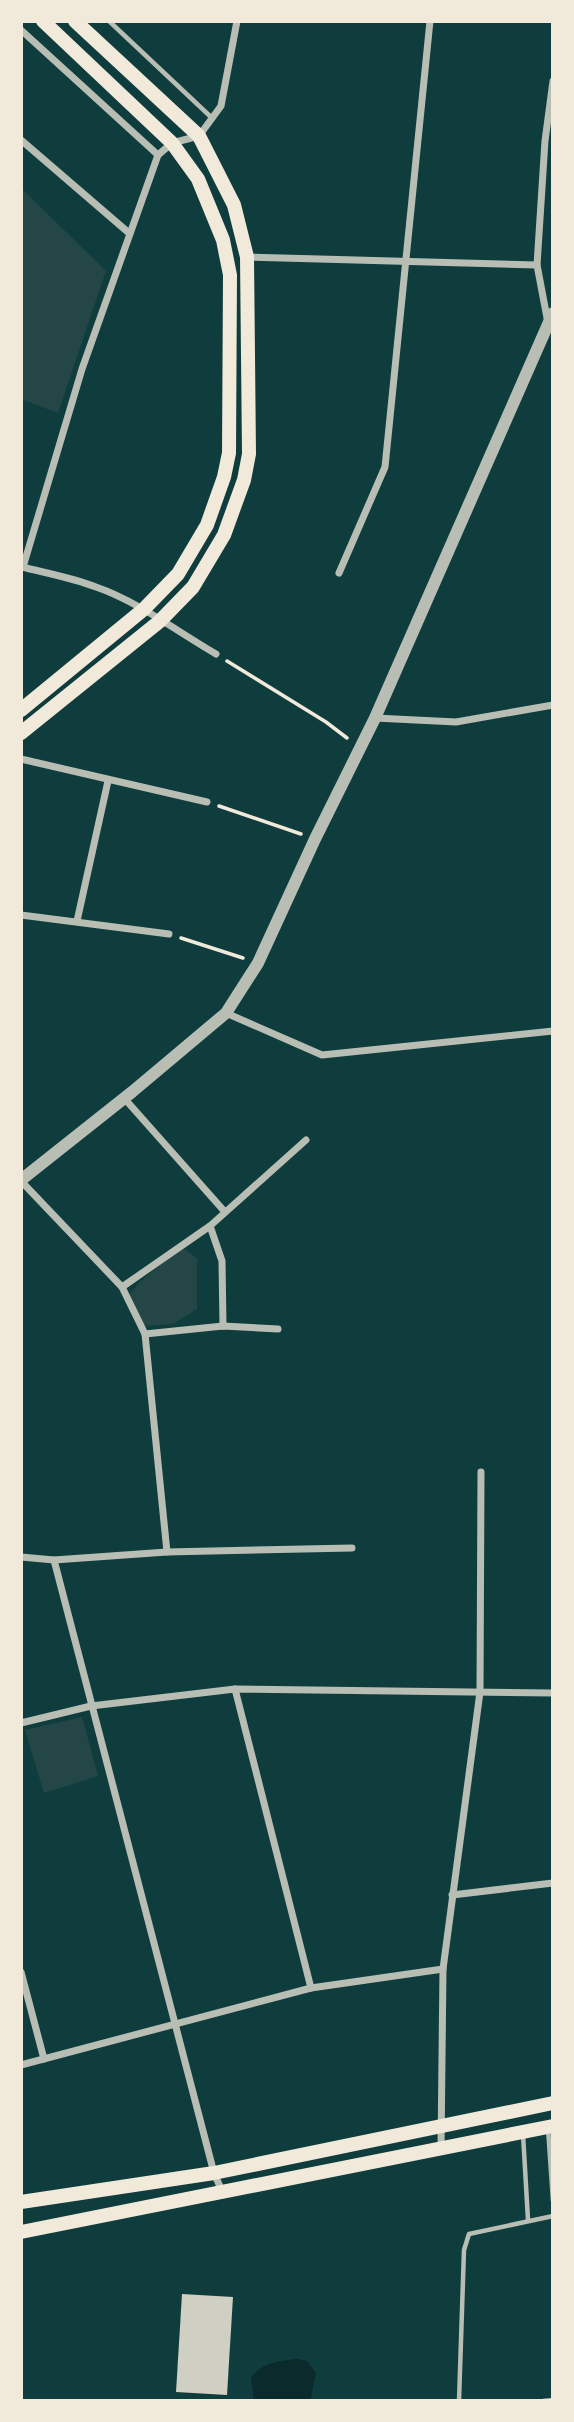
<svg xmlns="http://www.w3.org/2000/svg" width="574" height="2422" font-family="'Sofia Sans Condensed',sans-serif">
  <rect width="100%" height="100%" fill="#0f3d3e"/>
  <g fill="#244646">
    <path d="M 21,188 L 106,271 L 58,413 L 21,399 Z"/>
    <path d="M 181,1246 L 197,1259 L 197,1309 L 173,1324 L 144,1326 L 129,1295 L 140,1282 Z"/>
    <path d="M 82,1717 L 98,1776 L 44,1793 L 25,1730 Z"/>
  </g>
  <path fill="#0a2a2b" d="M 297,2359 L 307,2361 L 316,2373 L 311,2398 L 306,2401 L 254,2401 L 251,2378 C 262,2362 279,2361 297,2359 Z"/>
  <path fill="#cfcfc3" d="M 182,2294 L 233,2297 L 227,2395 L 176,2392 Z"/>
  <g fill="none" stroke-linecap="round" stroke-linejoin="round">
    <g stroke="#f1e9da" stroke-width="3.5">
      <path d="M 227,661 L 326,722 L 347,738"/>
      <path d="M 219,806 L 301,834"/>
      <path d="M 181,938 L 243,958"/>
    </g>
    <g stroke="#b8beb3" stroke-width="4.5">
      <path d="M 109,21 L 212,118"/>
      <path d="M 548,2128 L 553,2201"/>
      <path d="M 523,2134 L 528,2220"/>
      <path d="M 459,2401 L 464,2250 L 469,2234 L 553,2216"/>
      <path d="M 543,2401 L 553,2400"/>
    </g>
    <g stroke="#b8beb3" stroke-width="7">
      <path d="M 21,30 L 158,155"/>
      <path d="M 21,140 L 129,233"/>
      <path d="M 247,257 L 537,265"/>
      <path d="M 548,323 L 537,265 L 545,141 L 553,81"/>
      <path d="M 22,567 C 46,573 73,578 96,587 C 137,601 178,632 216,654"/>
      <path d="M 23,567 L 82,369 L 158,155 L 172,143 L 199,136 L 221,106 L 237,21"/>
      <path d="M 339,573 L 385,467 L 430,21"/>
      <path d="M 375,718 L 456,722 L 553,705"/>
      <path d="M 21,759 L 207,802"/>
      <path d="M 21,915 L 169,934"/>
      <path d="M 77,921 L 108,781"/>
      <path d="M 226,1013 L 322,1055 L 553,1031"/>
      <path d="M 124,1098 L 225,1212"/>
      <path d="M 21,1181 L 122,1287 L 145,1334 L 167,1552"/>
      <path d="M 210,1226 L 222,1261 L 223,1326"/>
      <path d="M 122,1287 L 210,1226 L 306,1140"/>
      <path d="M 145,1334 L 223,1326 L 278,1329"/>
      <path d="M 21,1557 L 54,1560 L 167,1552 L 352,1548"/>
      <path d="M 54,1560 L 214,2173 L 222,2191"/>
      <path d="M 235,1689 L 311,1988"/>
      <path d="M 21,1723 L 91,1706 L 235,1689 L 553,1693"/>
      <path d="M 452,1895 L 553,1883"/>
      <path d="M 21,1972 L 44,2059"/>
      <path d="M 21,2065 L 311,1988 L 443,1969"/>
      <path d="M 441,2148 L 443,1969 L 480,1692 L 481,1472"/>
    </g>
    <path stroke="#b8beb3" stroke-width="12" d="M 21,1180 L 132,1092 L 226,1013 L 258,963 L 315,839 L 375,718 L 553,313"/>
    <g stroke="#f1e9da" stroke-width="14">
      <path d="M 21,710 L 144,609 L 178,574 L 207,525 L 224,477 L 229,453 L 230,275 L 223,240 L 198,179 L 172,143 L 43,21"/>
      <path d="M 21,733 L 160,621 L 193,587 L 224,535 L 244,480 L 249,454 L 247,257 L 234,205 L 199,136 L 75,21"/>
      <path d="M 21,2202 L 214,2173 L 553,2103"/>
      <path d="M 21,2232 L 553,2126"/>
    </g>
  </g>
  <rect width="574" height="2422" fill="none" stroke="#f1e9da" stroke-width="46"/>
</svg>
